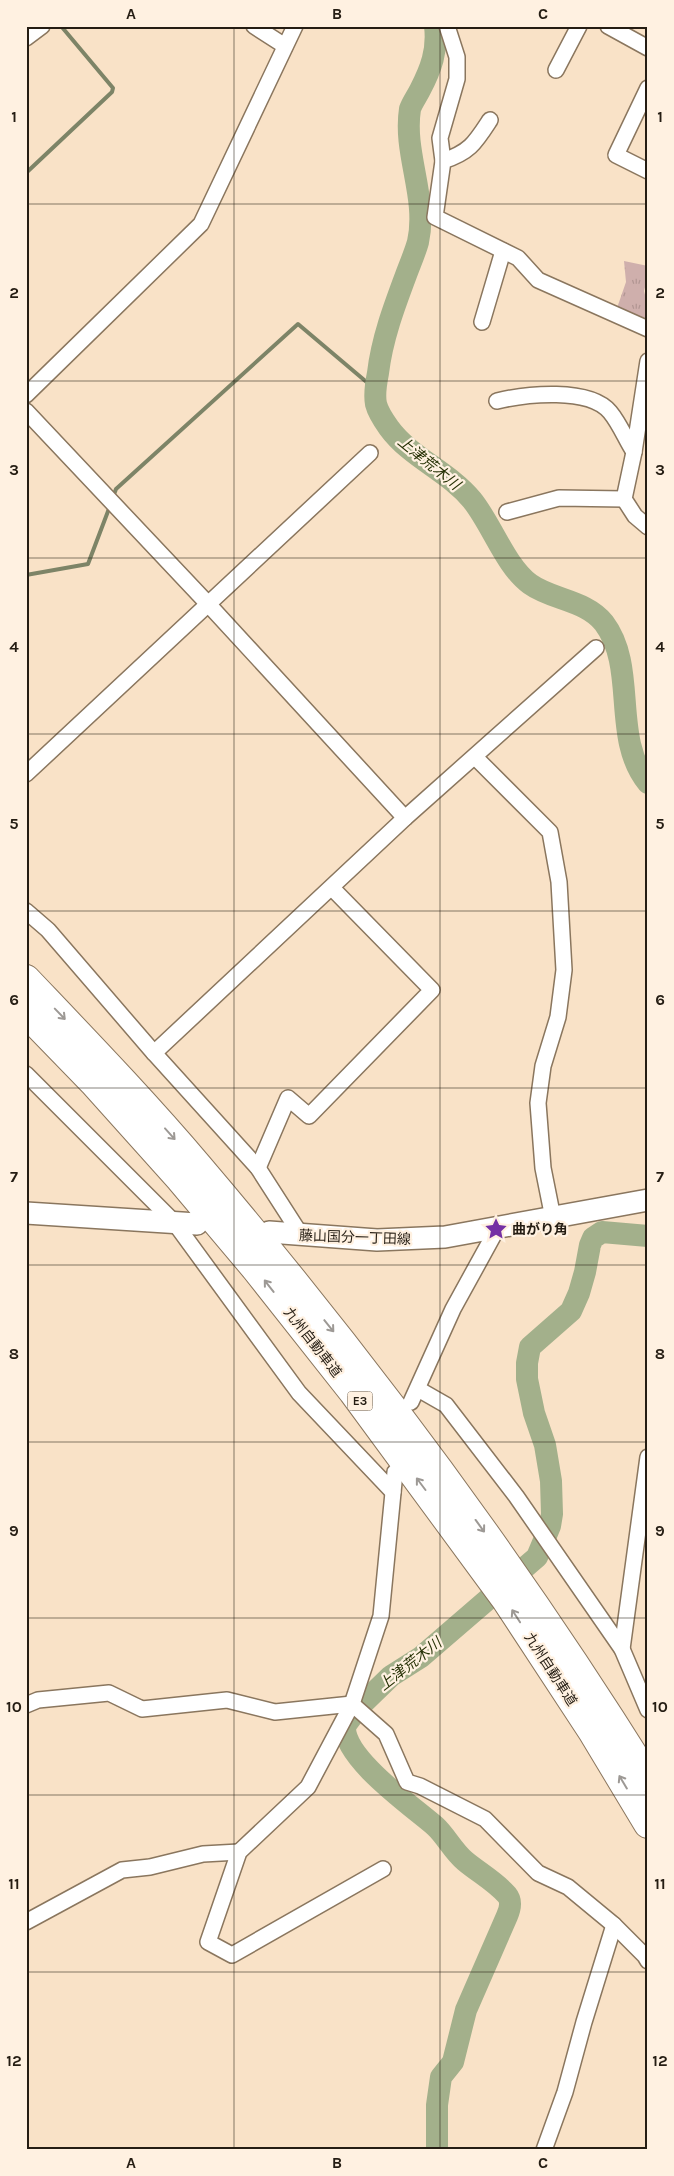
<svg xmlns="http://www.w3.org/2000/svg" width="674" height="2176" font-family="Karla,'Noto Sans JP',sans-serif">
  <defs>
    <pattern id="park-tufts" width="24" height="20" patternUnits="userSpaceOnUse" patternTransform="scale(1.25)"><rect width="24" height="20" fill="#cfafac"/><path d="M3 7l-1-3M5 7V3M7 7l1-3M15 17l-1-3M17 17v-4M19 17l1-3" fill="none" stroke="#b29693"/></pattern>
  </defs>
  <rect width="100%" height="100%" fill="#f9e2c7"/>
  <path fill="url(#park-tufts)" d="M 624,261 L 648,266 L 648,276 L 644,291 L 648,306 L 648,324 L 617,308 L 626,282 Z"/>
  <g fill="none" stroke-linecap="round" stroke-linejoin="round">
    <g stroke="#7d8467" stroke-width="4">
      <path d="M 26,173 L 112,92 L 113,88 L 61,26"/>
      <path d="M 113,497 L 116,489 L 298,324 L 376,390"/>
      <path d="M 26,575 L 88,564 L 110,506"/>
    </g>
    <g stroke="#a3b08b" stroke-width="22">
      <path d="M 435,26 C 438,50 431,69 420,90 C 417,96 412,103 410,109 C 403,154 428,197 418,242 C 415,253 410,264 406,275 C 394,307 382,339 378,373 C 376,383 374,394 376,404 C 378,412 384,421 389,428 C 411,458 448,471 472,500 C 491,523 506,567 530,584 C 552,600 586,600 604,623 C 638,668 611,738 648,783"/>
      <path d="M 437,2150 L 437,2105 L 441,2077 L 453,2062 L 466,2010 L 507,1916 C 510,1909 512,1901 507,1895 C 496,1882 478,1872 465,1861 C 453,1851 446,1836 435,1826 C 412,1806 343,1758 345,1726 L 359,1707 L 391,1676 L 421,1657 L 537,1557 L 550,1526 L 552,1514 L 551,1481 L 545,1445 L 534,1413 L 527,1379 L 527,1363 L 530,1347 L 571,1311 L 579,1293 L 585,1272 L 590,1245 L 593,1238 L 602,1232 L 648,1236"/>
    </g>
    <defs>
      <g id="minor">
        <path d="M 254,26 L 285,46"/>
        <path d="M 608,26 L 648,48"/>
        <path d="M 26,38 L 42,26"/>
        <path d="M 556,70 L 579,26"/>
        <path d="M 648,88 L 616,155 L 648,171"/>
        <path d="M 490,120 C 475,143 470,152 443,161 L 435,217 L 518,258 L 538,280 L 648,329"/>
        <path d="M 443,161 L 440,138 L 457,79 L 457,57 L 447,26"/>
        <path d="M 482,322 L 503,251"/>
        <path d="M 648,361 L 634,452 L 624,499 L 635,516 L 648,527"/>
        <path d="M 26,395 L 201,224 L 295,26"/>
        <path d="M 497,401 C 526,394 589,387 610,412 C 620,424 626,440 634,452"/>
        <path d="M 26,411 L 209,605 L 405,818"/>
        <path d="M 507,512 L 559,498 L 624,499"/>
        <path d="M 475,757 L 550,832 L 559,882 L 564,970 L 558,1017 L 543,1066 L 538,1103 L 543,1168 L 553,1218"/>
        <path d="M 26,774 L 370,453"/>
        <path d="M 26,911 L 48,930 L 154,1053 L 258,1168 L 301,1235"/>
        <path d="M 154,1053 L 405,818 L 596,648"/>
        <path d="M 26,1074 L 174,1222 L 299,1393 L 393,1492"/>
        <path d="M 258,1168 L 288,1098 L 309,1116 L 432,990 L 332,888"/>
        <path d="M 418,1389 L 446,1405 L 516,1496 L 622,1649 L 648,1710"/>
        <path d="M 411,1402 L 453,1309 L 497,1229"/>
        <path d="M 622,1649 L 648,1457"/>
        <path d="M 26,1705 L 38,1700 L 109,1693 L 142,1709 L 227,1700 L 275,1712 L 352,1704 L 386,1734 L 407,1782 L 420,1786 L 485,1819 L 538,1873 L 568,1887 L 614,1925 L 645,1956 L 648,1961"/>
        <path d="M 383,1869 L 232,1955 L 208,1942 L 239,1852 L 308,1787 L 352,1704 L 381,1616 L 395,1472"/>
        <path d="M 26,1922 L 122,1870 L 150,1867 L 203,1854 L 239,1852"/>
        <path d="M 544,2150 L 565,2092 L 584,2022 L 614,1925"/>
      </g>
      <g id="secondary">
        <path d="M 26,1213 L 197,1224"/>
        <path d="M 269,1232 L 377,1240 L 445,1237 L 648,1200"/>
      </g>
      <g id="motorway">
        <path d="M 26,979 C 85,1041 144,1102 199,1167 C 363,1360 514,1563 648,1778"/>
        <path d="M 26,1013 L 93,1082 L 180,1179 L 255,1268 L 353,1392 L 506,1600 L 592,1731 L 648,1824"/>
      </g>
    </defs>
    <use href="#minor" stroke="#8a765e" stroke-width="18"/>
    <use href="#secondary" stroke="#8a765e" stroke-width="24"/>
    <use href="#motorway" stroke="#8a765e" stroke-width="30"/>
    <use href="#minor" stroke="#fff" stroke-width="15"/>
    <use href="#secondary" stroke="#fff" stroke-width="21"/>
    <use href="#motorway" stroke="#fff" stroke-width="28"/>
  </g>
  <defs><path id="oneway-shaft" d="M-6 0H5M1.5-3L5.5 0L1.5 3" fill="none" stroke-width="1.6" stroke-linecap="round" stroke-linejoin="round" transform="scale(1.25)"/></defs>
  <g stroke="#9d9995">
    <use href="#oneway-shaft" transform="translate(60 1014) rotate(46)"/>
    <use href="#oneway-shaft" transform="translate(170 1134) rotate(48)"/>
    <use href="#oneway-shaft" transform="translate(269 1286) rotate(-128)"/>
    <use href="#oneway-shaft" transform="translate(329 1326) rotate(51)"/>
    <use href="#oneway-shaft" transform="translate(421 1484) rotate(-127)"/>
    <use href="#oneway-shaft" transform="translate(480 1526) rotate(54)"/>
    <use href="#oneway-shaft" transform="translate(516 1616) rotate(-123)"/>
    <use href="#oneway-shaft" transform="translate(623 1782) rotate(-121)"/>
  </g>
  <path fill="none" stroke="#251d13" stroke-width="1" stroke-opacity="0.55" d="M 234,26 L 234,2150M 440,26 L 440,2150M 26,204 L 648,204M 26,381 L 648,381M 26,558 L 648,558M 26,734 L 648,734M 26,911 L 648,911M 26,1088 L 648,1088M 26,1265 L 648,1265M 26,1442 L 648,1442M 26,1618 L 648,1618M 26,1795 L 648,1795M 26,1972 L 648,1972"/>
  <defs>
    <symbol id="sight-bare" viewBox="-9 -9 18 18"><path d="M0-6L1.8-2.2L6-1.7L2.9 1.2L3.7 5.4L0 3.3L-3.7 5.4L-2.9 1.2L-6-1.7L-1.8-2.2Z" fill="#7530a4" stroke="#fff1e1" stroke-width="2.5" paint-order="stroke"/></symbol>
  </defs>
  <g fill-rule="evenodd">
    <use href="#sight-bare" x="480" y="1213" width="32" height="32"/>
  </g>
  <g text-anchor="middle" stroke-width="4.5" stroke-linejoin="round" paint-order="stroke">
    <rect fill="#fff1e1" stroke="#665d51" stroke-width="1" x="347.5" y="1391.5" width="25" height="19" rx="4"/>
    <g font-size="12" font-weight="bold" fill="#251d13">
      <text x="360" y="1405">E3</text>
    </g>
    <g font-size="14" font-weight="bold" fill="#251d13" stroke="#fff1e1" text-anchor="start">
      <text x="512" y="1234">曲がり角</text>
    </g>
    <g font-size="14" fill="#251d13" stroke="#fff1e1">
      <text transform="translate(355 1237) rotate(2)" y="5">藤山国分一丁田線</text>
      <text transform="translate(313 1342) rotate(52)" y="5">九州自動車道</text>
      <text transform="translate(551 1669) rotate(57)" y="5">九州自動車道</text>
    </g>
    <g font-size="15" font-style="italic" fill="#283307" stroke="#fff1e1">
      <text transform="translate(429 463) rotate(39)" y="5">上津荒木川</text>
      <text transform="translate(410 1664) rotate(-38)" y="5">上津荒木川</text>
    </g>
  </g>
  <rect width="674" height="2176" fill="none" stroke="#fff1e1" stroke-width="55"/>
  <rect x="28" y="28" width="618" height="2120" fill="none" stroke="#251d13" stroke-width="2"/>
  <g font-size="16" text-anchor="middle" font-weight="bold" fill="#251d13">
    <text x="131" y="19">A</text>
    <text x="337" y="19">B</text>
    <text x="543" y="19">C</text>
    <text x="14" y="122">1</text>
    <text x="660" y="122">1</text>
    <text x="14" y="298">2</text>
    <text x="660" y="298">2</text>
    <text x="14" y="475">3</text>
    <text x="660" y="475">3</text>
    <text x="14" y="652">4</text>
    <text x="660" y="652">4</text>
    <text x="14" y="829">5</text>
    <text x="660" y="829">5</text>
    <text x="14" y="1005">6</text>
    <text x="660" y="1005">6</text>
    <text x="14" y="1182">7</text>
    <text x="660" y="1182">7</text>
    <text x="14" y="1359">8</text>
    <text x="660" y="1359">8</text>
    <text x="14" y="1536">9</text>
    <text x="660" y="1536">9</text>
    <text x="14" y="1712">10</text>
    <text x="660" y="1712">10</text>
    <text x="14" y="1889">11</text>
    <text x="660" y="1889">11</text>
    <text x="14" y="2066">12</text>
    <text x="660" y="2066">12</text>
    <text x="131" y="2168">A</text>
    <text x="337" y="2168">B</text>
    <text x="543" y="2168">C</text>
  </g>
</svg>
